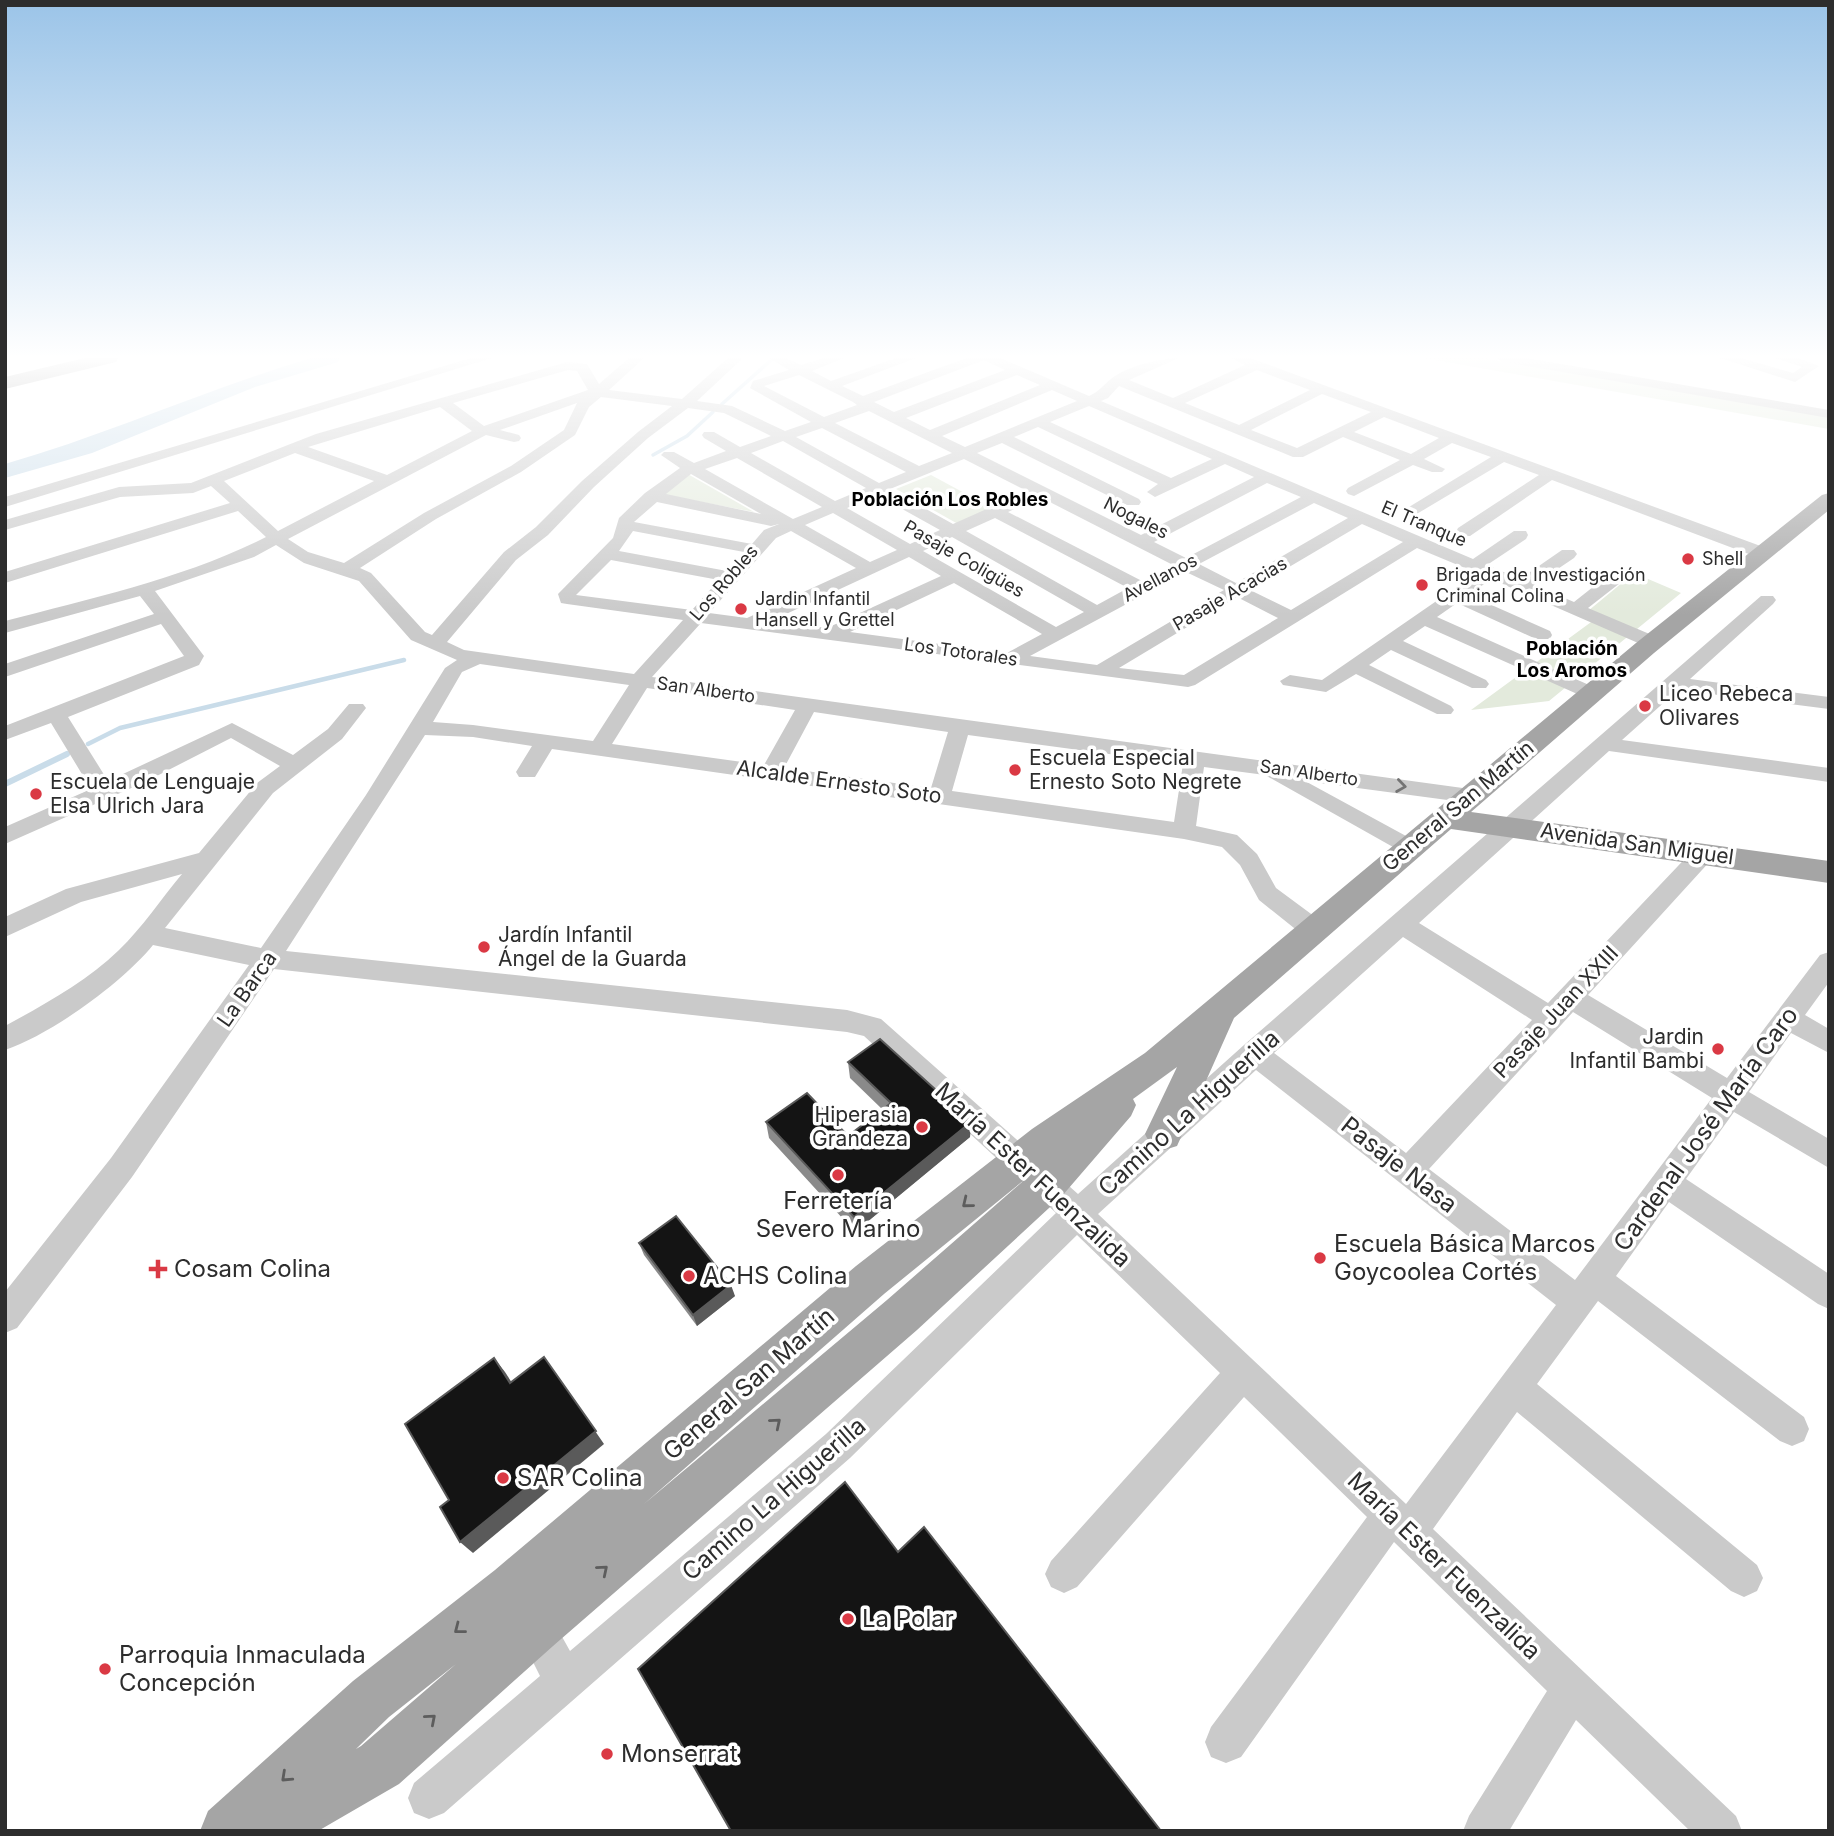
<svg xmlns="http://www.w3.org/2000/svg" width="1834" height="1836" font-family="Inter,sans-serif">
  <rect width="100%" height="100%" fill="#fff"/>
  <g fill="#e3eadc">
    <path d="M 1423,358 L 1482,358 L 1829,417 L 1829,429 Z"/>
    <path d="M 686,473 L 754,512 L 660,494 Z"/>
    <path d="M 931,475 L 994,509 L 958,524 L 896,489 Z"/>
    <path d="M 1634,573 L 1681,593 L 1549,701 L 1471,710 L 1598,617 L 1588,611 Z"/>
  </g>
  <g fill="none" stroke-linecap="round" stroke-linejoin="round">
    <g stroke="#c9dce9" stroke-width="3.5">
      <path d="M 722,404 L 770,361"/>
      <path d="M 653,455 L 687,436 L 713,412"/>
    </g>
    <path stroke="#c9dce9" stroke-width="4.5" d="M 88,744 L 120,728 L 404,660"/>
    <path stroke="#c9dce9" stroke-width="6" d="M 5,784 L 67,754"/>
    <path fill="#c9dce9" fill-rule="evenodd" d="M 311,358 L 340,358 L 338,362 L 255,387 L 92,453 L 5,478 L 5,464 C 109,434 207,389 311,358 Z"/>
    <g fill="#cacaca" fill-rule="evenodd">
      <path d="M 471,358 L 492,358 L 5,507 L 5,497 Z"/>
      <path d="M 629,358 L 644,358 L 609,390 L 682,399 L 728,358 L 743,358 L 697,401 L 732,406 L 785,431 L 811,422 L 750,388 L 753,381 L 789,370 L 769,358 L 786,358 L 801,365 L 824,358 L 844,358 L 812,371 L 831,381 L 896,358 L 916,358 L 842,386 L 863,396 L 966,358 L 1000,358 L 1089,396 C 1099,392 1103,385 1111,379 C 1125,367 1160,358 1179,358 L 1129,380 L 1173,398 L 1245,365 L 1231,358 L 1250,358 L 1766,548 L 1769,552 L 1766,556 L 1754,556 L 1552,480 L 1470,536 L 1458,536 L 1456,532 L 1458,528 L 1539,475 L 1504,462 L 1415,515 L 1407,510 L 1409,507 L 1491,457 L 1452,443 L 1424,459 L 1445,469 L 1442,472 L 1432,472 L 1413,465 L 1354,496 L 1348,494 L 1346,491 L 1348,488 L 1400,460 L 1343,437 L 1303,457 L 1293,457 L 1119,386 L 1108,398 L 1101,401 L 1473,559 L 1514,531 L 1526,531 L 1528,535 L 1526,539 L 1487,565 L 1520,579 L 1562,550 L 1574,550 L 1577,554 L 1574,558 L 1534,585 L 1574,602 L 1617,568 L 1629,568 L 1632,572 L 1629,576 L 1588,608 L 1659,638 L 1661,642 L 1652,648 L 1645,646 L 1491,579 L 1469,595 L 1550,631 L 1552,635 L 1550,639 L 1536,639 L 1457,603 L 1437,617 L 1598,689 L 1601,693 L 1598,697 L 1584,697 L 1425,626 L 1403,641 L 1486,680 L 1489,684 L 1486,688 L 1472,688 L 1391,650 L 1369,665 L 1451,706 L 1454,710 L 1451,714 L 1437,714 L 1356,674 L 1326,692 L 1283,685 L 1280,681 L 1290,675 L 1322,680 L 1477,573 L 1417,548 L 1195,685 L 1188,687 L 701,623 L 652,677 L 1470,789 L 1478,791 L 1481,796 L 1478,801 L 1470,803 L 1305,781 L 1417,842 L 1421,848 L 1417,854 L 1409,856 L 1265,775 L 1204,767 L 1196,826 L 1237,835 L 1257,854 L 1276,888 L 1322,922 L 1325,929 L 1322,936 L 1313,938 L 1304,936 L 1259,900 L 1240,865 L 1222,847 L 1184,839 L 552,749 L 535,777 L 519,777 L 516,772 L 532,746 L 473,737 L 425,735 L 286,951 L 847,1010 L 881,1019 L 1078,1194 L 1244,1045 L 1761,596 L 1773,596 L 1776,600 L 1773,604 L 1690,679 L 1829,697 L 1829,709 L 1678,690 L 1622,740 L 1829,768 L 1829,782 L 1609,751 L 1419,923 L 1548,1003 L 1696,847 L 1704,845 L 1712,847 L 1716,853 L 1712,859 L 1588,995 L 1727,1078 L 1820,955 L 1829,952 L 1829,982 L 1805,1015 L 1829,1029 L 1829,1053 L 1791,1033 L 1749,1092 L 1829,1139 L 1829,1168 L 1734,1112 L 1686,1179 L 1829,1274 L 1829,1309 L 1818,1304 L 1669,1202 L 1616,1276 L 1804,1417 L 1809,1429 L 1804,1441 L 1792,1446 L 1780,1441 L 1598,1301 L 1537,1384 L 1757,1565 L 1763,1578 L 1757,1591 L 1744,1597 L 1731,1591 L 1517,1412 L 1433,1529 L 1736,1816 L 1742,1831 L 1690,1831 L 1576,1720 L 1509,1831 L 1463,1831 L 1469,1816 L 1547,1691 L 1394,1542 L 1241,1757 L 1226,1763 L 1211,1757 L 1205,1742 L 1211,1727 L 1367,1517 L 1244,1397 L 1077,1587 L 1064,1593 L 1051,1587 L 1045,1574 L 1051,1561 L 1220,1373 L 1077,1235 L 850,1458 L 444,1813 L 429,1819 L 414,1813 L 408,1798 L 414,1783 L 540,1676 L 513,1622 L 518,1608 L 532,1603 L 546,1608 L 570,1651 L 826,1434 L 1056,1213 L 864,1036 L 847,1032 L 274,969 L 132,1177 L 17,1328 L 5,1333 L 5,1292 L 111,1158 L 249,965 L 153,945 C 122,983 52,1034 5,1050 L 5,1026 C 45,1004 86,982 119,950 C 142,928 161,899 182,874 L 81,902 L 5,937 L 5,917 L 66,889 L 199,853 L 257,783 L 280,766 L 231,738 L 145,782 L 5,844 L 5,827 L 91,789 L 51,723 L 5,740 L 5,726 L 184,656 L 161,624 L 5,677 L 5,664 L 154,614 L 140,596 L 5,633 L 5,621 C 92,598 185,578 266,537 L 238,511 L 5,583 L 5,572 L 230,503 L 211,486 L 193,493 L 120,497 L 5,530 L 5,520 L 119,487 L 191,483 L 316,434 L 567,362 L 587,364 L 599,384 ZM 984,360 L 1005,370 L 894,412 L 874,402 ZM 568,370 L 577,371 L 588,390 L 484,426 L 453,403 ZM 1257,370 L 1310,390 L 1239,425 L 1185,403 ZM 799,375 L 853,402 L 857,405 L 824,417 L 764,386 ZM 1017,375 L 1040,385 L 930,430 L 906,418 ZM 1052,390 L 1077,401 L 965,447 L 942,436 ZM 1322,394 L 1371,412 L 1297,448 L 1251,430 ZM 601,397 L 672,406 L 638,432 L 582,481 L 536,527 L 504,552 L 432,635 L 425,632 L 371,573 L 360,568 L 436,519 L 521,472 L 575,435 L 589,407 ZM 577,403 L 564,430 L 511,466 L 424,513 L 344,563 L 308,552 L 288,539 L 486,435 L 514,442 L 519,441 L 521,438 L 519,435 L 500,430 ZM 1089,406 L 1212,459 L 1171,478 L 1050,422 ZM 440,407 L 472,431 L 387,475 L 308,447 ZM 688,408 L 724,413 L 771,436 L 740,447 L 714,432 L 704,432 L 702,435 L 704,438 L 726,451 L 694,463 L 674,452 L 664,452 L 661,455 L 680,468 L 645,493 L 619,518 L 613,538 L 558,594 L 561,603 L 567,604 L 683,620 L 634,674 L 464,650 L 447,642 L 516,560 L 548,535 L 594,487 L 648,438 ZM 869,411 L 952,453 L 919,466 L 835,423 ZM 1384,417 L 1439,438 L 1411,454 L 1354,432 ZM 1038,427 L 1158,484 L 1147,492 L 1155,497 L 1225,464 L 1254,477 L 1141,535 L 977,453 L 1002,443 L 1127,505 L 1139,505 L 1141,502 L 1139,499 L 1014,437 ZM 822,428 L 906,472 L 879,483 L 796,437 ZM 783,441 L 866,488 L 835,501 L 751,453 ZM 295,453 L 374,481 L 278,531 L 224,481 ZM 737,458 L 822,507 L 793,519 L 705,469 ZM 964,459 L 1027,491 L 953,524 L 890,489 ZM 691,474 L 761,514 L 666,494 ZM 1267,483 L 1301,497 L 1186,558 L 1154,542 ZM 877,495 L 940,530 L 910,544 L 847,508 ZM 1040,497 L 1173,565 L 1142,581 L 1008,512 ZM 657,502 L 771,526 L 779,524 L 764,530 L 752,544 L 634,522 ZM 1314,503 L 1348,518 L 1236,583 L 1199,564 ZM 833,513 L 897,550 L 870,562 L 805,525 ZM 995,518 L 1128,588 L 1097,605 L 966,531 ZM 1362,524 L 1403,542 L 1291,610 L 1250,590 ZM 633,531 L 744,552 L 727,571 L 619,551 ZM 791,531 L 856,568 L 747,618 L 709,613 L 776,538 ZM 952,537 L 1084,612 L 1056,627 L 923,551 ZM 276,545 L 304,563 L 359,581 L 411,640 L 457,660 L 445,668 L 366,795 L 261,948 L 165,928 L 273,793 L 342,739 L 366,708 L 363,704 L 349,704 L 328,729 L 293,755 L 232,723 L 108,781 L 68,717 L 199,665 L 204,656 L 155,591 L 254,557 ZM 909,557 L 941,576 L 827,628 L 771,621 ZM 611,560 L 719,580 L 692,610 L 576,595 ZM 1186,572 L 1224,590 L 1097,665 L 1030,656 ZM 954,583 L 1042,634 L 1007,653 L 850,632 ZM 1237,597 L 1278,618 L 1184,675 L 1119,668 ZM 480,664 L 629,685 L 593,741 L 473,725 L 433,722 L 462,672 ZM 647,688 L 795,710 L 764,765 L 612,744 ZM 814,712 L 948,732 L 931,788 L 784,768 ZM 968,735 L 1183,764 L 1174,822 L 952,791 ZM 1403,937 L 1532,1020 L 1406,1153 L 1274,1053 ZM 1573,1012 L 1712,1098 L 1575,1280 L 1429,1169 ZM 1256,1070 L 1556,1305 L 1406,1504 L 1098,1214 Z"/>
      <path d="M 1496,358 L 1526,358 L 1829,410 L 1829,418 L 1503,362 Z"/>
      <path d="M 1720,358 L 1741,358 L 1793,373 L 1802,367 L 1776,358 L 1798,358 L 1819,366 L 1795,382 Z"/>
    </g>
    <path fill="#a5a5a5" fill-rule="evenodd" d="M 1829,493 L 1829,510 L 1654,653 L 1471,812 L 1829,861 L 1829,883 L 1451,829 L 1234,1018 L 1177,1146 L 1164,1150 L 1151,1146 L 1145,1134 L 1177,1067 L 1133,1099 L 1136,1105 L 1131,1116 L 1062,1196 L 917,1330 L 553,1646 L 399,1784 L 318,1831 L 200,1831 L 208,1811 L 353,1681 L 495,1570 L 856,1266 L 1032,1129 L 1145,1053 L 1636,643 L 1822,495 ZM 1029,1176 L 887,1300 L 644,1504 L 884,1294 ZM 456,1664 L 361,1746 L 356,1749 L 389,1717 Z"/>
    <path fill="#949494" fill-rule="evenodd" d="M 85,358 L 118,358 L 116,362 L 5,389 L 5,377 Z"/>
  </g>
  <g fill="#8a8a8a">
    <path d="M 848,1062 L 971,1122 L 970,1137 L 855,1232 L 769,1138 L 766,1122 L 848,1136 L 883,1110 L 850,1078 Z"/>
    <path d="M 639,1243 L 735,1296 L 697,1326 L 644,1255 Z"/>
  </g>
  <g fill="#5a5a5a">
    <path d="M 971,1122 L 970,1137 L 855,1232 L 854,1217 Z"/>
    <path d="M 731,1285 L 735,1296 L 697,1326 L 693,1315 Z"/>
    <path d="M 544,1357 L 604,1444 L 473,1553 L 460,1542 Z"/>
    <path d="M 494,1358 L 505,1372 L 521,1397 L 510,1383 Z"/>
  </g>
  <g fill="#141414" stroke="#5a5a5a" stroke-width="2">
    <path d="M 880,1039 L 971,1122 L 854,1217 L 766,1122 L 807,1093 L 848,1136 L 891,1103 L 848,1062 Z"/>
    <path d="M 676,1216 L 731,1285 L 693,1315 L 639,1243 Z"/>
    <path d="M 544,1357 L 596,1431 L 460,1542 L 440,1507 L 449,1500 L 405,1424 L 494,1358 L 510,1383 Z"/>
    <path d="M 845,1482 L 898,1552 L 924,1527 L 1161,1831 L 731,1831 L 638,1669 Z"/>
  </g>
  <defs><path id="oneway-chevron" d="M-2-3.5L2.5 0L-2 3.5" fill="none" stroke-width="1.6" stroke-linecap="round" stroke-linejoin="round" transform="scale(1.75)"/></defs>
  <use stroke="#747474" href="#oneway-chevron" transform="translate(1401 786) rotate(8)"/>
  <g stroke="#5d5d5d">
    <use href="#oneway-chevron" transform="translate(967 1203) rotate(141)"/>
    <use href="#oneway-chevron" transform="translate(776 1423) rotate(-40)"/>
    <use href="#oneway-chevron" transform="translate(603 1570) rotate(-40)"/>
    <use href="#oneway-chevron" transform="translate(459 1629) rotate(142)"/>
    <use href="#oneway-chevron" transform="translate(431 1719) rotate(-41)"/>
    <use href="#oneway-chevron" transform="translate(286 1777) rotate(137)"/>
  </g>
  <linearGradient id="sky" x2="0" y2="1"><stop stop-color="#9bc4e8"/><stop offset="0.58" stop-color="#fff"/><stop offset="1" stop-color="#fff" stop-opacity="0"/></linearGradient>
  <rect width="1834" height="615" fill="url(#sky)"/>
  <g fill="#da3944" stroke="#fff" stroke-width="2.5">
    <circle cx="1688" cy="559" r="7"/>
    <circle cx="1422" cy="585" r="7"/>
    <circle cx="741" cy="609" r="7"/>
    <circle cx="1645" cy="706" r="7"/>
    <circle cx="1015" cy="770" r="7"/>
    <circle cx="36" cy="794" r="7"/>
    <circle cx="484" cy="947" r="7"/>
    <circle cx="1718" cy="1049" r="7"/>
    <circle cx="922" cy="1127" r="7"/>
    <circle cx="838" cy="1175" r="7"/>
    <circle cx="1320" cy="1258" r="7"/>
    <path d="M154.5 1258.5h7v7h7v7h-7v7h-7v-7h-7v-7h7z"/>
    <circle cx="689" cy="1276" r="7"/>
    <circle cx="503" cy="1478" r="7"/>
    <circle cx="848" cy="1619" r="7"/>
    <circle cx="105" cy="1669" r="7"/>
    <circle cx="607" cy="1754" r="7"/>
  </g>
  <g text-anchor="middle" stroke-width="7" stroke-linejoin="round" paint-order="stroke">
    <g font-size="18" fill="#2d2d2d" stroke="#fff">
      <text transform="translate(1136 518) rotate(27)" y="6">Nogales</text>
      <text transform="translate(1424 524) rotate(23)" y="6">El Tranque</text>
      <text transform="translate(964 559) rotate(30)" y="6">Pasaje Coligües</text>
      <text transform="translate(1160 578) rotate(-28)" y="6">Avellanos</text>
      <text transform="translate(724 583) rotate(-49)" y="6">Los Robles</text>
      <text transform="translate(1230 594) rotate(-30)" y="6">Pasaje Acacias</text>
      <text transform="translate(961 652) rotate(8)" y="6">Los Totorales</text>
      <text transform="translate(706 690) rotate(8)" y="6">San Alberto</text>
      <text transform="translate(1309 773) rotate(8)" y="6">San Alberto</text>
    </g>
    <g font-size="18" fill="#2d2d2d" stroke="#fff" text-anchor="start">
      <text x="1702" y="565">Shell</text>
      <text x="1436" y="581">Brigada de Investigación<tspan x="1436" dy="21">Criminal Colina</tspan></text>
      <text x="755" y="605">Jardin Infantil<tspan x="755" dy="21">Hansell y Grettel</tspan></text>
    </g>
    <g font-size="19" font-weight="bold" fill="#000" stroke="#fff">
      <text x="950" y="506">Población Los Robles</text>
      <text x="1572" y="655">Población<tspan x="1572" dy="22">Los Aromos</tspan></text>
    </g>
    <g font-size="21" fill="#2d2d2d" stroke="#fff" text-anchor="start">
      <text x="1659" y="701">Liceo Rebeca<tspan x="1659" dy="24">Olivares</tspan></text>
      <text x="1029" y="765">Escuela Especial<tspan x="1029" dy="24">Ernesto Soto Negrete</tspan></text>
      <text x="50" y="789">Escuela de Lenguaje<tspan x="50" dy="24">Elsa Ulrich Jara</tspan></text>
      <text x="498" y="942">Jardín Infantil<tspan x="498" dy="24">Ángel de la Guarda</tspan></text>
      <text x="1704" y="1044" text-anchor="end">Jardin<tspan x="1704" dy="24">Infantil Bambi</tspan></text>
      <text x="908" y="1122" text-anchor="end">Hiperasia<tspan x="908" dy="24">Grandeza</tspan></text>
    </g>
    <g font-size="21" fill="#2d2d2d" stroke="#fff">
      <text transform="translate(839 782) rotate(8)" y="7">Alcalde Ernesto Soto</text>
      <text transform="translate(1458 806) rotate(-40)" y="7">General San Martín</text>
      <text transform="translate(1637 844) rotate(8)" y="7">Avenida San Miguel</text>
      <text transform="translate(247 989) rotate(-55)" y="7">La Barca</text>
      <text transform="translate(1556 1012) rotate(-47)" y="7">Pasaje Juan XXIII</text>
    </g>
    <g font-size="24" fill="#2d2d2d" stroke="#fff">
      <text transform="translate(1189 1113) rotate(-42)" y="8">Camino La Higuerilla</text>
      <text transform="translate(1706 1129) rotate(-54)" y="8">Cardenal José María Caro</text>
      <text transform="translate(1399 1165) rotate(38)" y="8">Pasaje Nasa</text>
      <text transform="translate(1033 1175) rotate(43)" y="8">María Ester Fuenzalida</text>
      <text transform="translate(749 1384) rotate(-41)" y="8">General San Martín</text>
      <text transform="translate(774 1499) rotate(-41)" y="8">Camino La Higuerilla</text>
      <text transform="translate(1444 1566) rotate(44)" y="8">María Ester Fuenzalida</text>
    </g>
    <g font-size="24" fill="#2d2d2d" stroke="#fff" text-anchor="start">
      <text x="838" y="1209" text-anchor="middle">Ferretería<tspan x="838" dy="28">Severo Marino</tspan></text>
      <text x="1334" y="1252">Escuela Básica Marcos<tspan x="1334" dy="28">Goycoolea Cortés</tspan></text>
      <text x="174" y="1277">Cosam Colina</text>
      <text x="703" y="1284">ACHS Colina</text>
      <text x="517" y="1486">SAR Colina</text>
      <text x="862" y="1627">La Polar</text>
      <text x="119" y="1663">Parroquia Inmaculada<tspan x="119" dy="28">Concepción</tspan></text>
      <text x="621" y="1762">Monserrat</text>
    </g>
  </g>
  <rect width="1834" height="1836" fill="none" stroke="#2d2d2d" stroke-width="14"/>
</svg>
